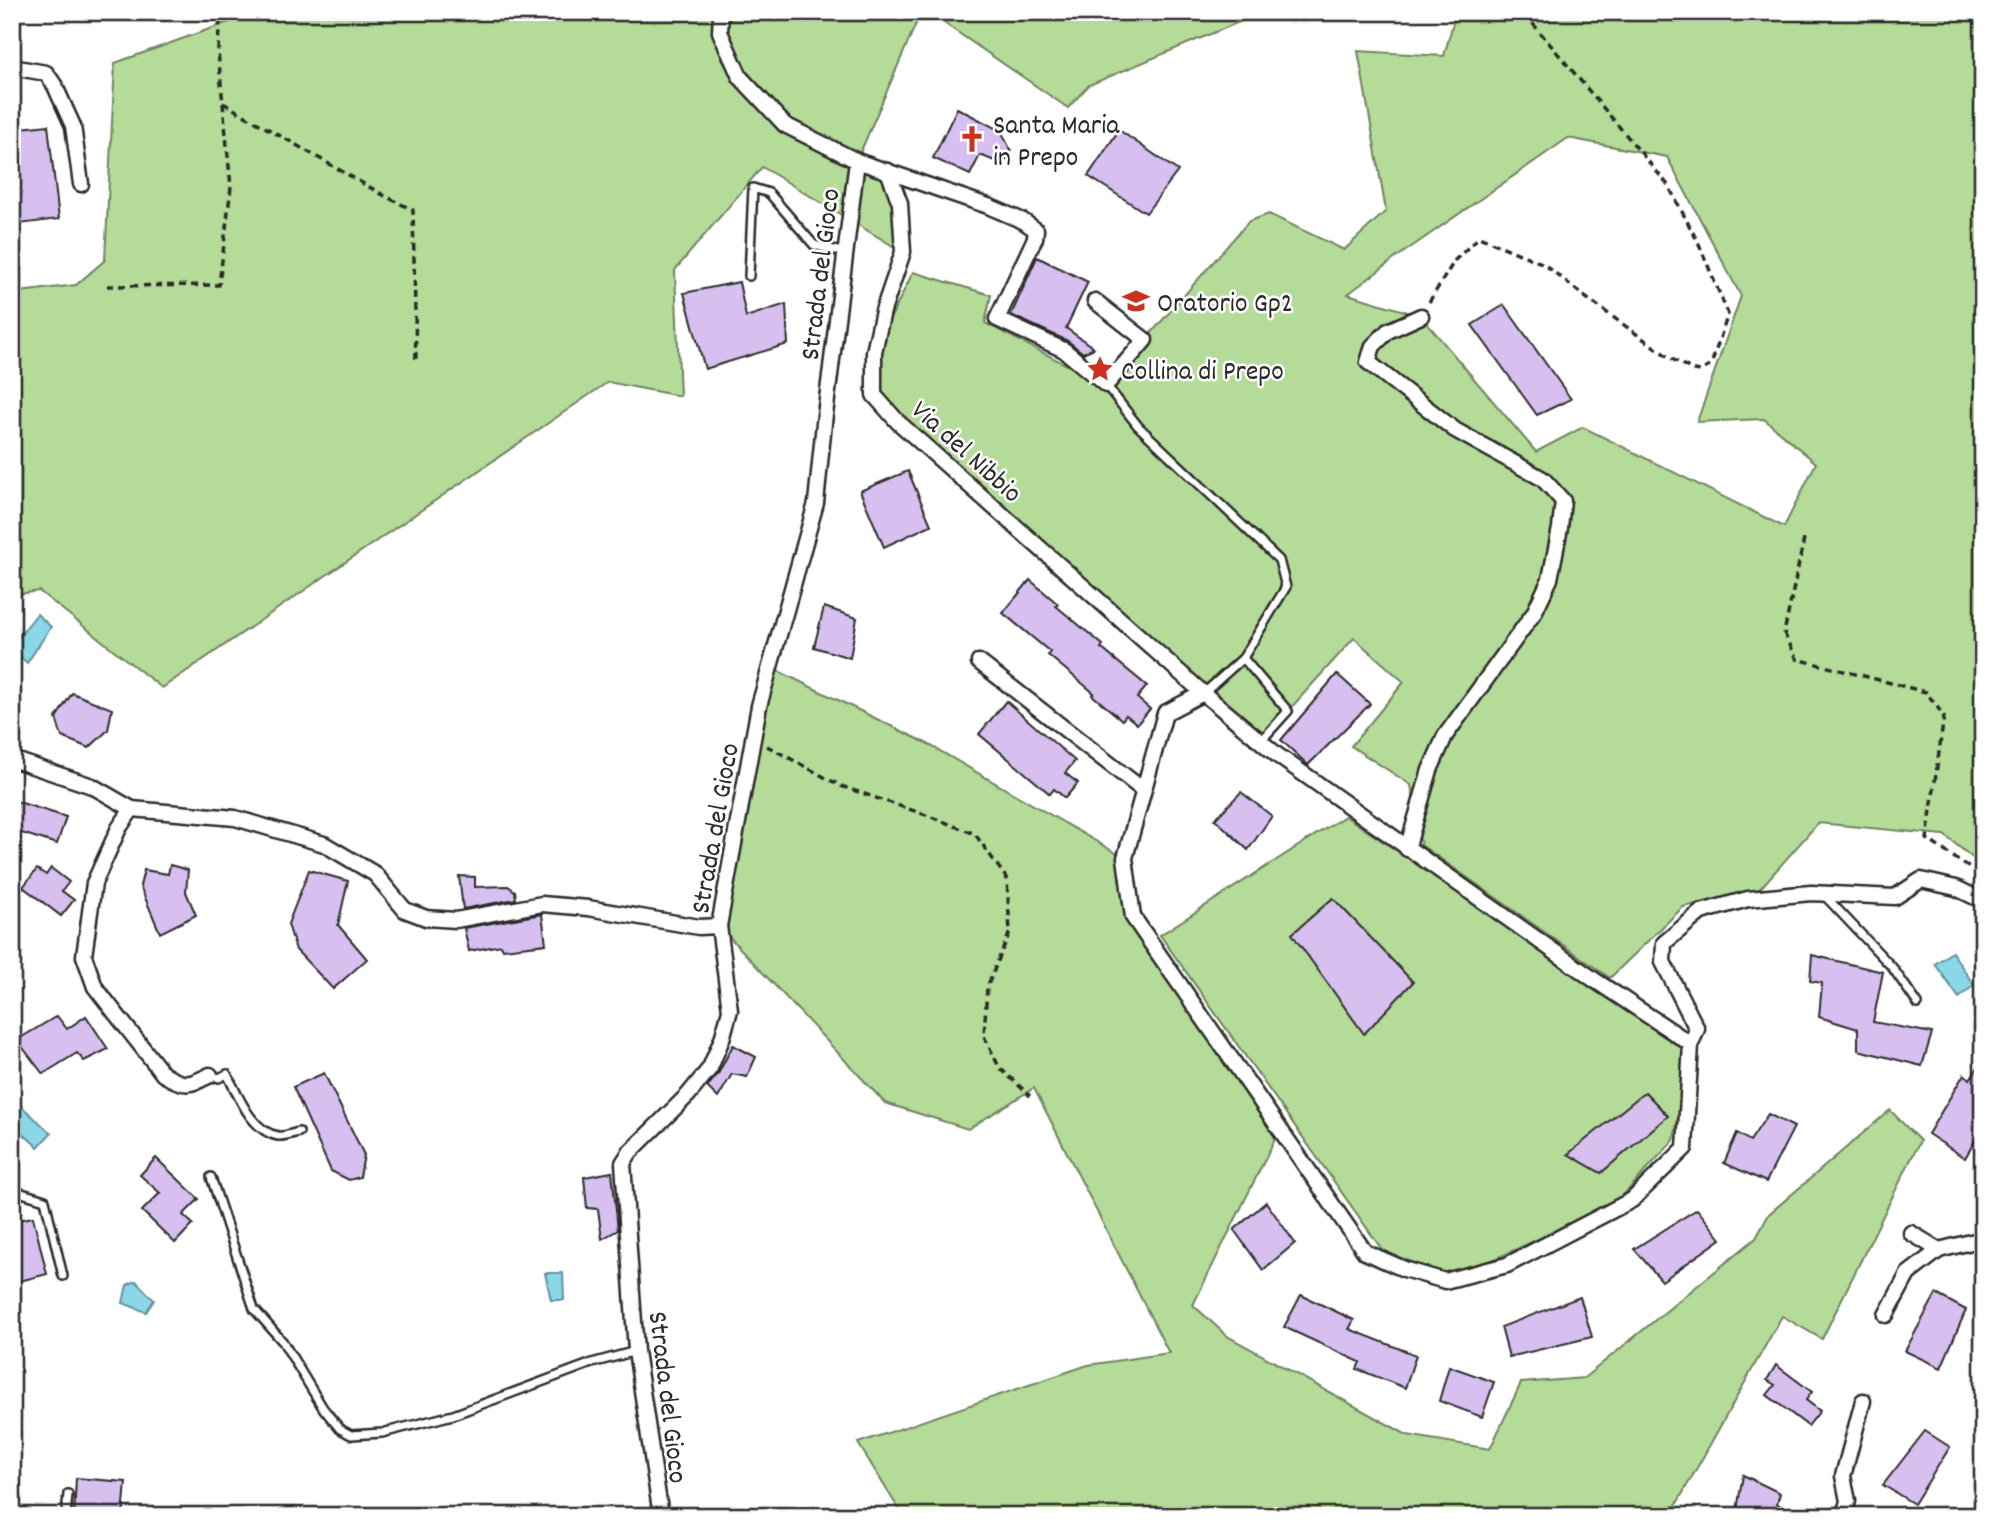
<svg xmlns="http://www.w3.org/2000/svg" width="1995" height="1528" font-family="Dekko,sans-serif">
  <rect width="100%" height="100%" fill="#fff"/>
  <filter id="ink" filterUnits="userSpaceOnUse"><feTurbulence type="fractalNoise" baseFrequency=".0143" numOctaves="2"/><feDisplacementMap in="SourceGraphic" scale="14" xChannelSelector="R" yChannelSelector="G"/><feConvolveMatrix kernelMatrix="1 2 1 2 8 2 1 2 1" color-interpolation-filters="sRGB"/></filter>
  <g filter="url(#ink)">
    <g fill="#b4db97" stroke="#708361" stroke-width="2" fill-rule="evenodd">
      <path d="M 243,12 L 921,12 L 857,160 L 888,171 L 903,252 L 762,167 L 675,270 L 680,396 L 608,382 L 162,688 L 39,591 L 12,595 L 12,293 L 76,285 L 105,260 L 115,63 L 243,17 Z"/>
      <path d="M 928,12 L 1263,12 L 1089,85 L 1068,108 Z"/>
      <path d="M 1456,12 L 1983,12 L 1983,866 L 1944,835 L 1818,823 L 1758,891 L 1683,907 L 1610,978 L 1421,845 L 1411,785 L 1351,746 L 1404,682 L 1354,638 L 1261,741 L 874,395 L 874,352 L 913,272 L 991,295 L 985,323 L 1106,385 L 1249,221 L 1269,214 L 1344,250 L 1386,211 L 1358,51 L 1444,56 ZM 1568,138 L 1667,157 L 1741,296 L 1697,422 L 1764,419 L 1816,463 L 1784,527 L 1583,427 L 1536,452 L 1421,316 L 1348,294 L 1397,257 Z"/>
      <path d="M 770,667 L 926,743 L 1125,858 L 1133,917 L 1280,1129 L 1193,1305 L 1227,1336 L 1407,1435 L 1490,1449 L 1521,1383 L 1584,1378 L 1756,1238 L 1769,1214 L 1890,1110 L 1920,1141 L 1822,1339 L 1782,1316 L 1670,1516 L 903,1516 L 858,1443 L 1088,1365 L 1169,1353 L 1034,1088 L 968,1129 L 885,1103 L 719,926 Z"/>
      <path d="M 1345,816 L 1691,1047 L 1674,1140 L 1616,1203 L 1454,1278 L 1383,1251 L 1160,935 Z"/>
    </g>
    <g fill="#89d7e7" stroke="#63929c" stroke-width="2">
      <path d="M 37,614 L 51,627 L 27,663 L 12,650 L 12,645 Z"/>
      <path d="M 1952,952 L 1974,985 L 1959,998 L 1935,964 Z"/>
      <path d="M 20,1105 L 51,1133 L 38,1147 L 12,1124 L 12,1112 Z"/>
      <path d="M 545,1273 L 563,1273 L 564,1300 L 551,1300 Z"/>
      <path d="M 136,1281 L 154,1300 L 146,1312 L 123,1303 L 127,1285 Z"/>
    </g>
    <g fill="#d7bfef" stroke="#2b2b2b" stroke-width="2">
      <path d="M 957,108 L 1001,131 L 1011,151 L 1007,159 L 997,162 L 980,155 L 970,175 L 933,158 Z"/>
      <path d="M 48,125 L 59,219 L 20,224 L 12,156 L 12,129 Z"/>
      <path d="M 1119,130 L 1178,171 L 1146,213 L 1088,176 Z"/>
      <path d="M 1037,257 L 1088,282 L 1066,328 L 1094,348 L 1083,353 L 1068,341 L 1011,315 Z"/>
      <path d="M 739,282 L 746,317 L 786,304 L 788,344 L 705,369 L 684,293 Z"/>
      <path d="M 1504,305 L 1571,399 L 1537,415 L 1472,325 Z"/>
      <path d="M 908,471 L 931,525 L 884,547 L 860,491 Z"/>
      <path d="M 1030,580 L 1058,604 L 1056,606 L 1103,645 L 1101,648 L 1147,686 L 1137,698 L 1150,709 L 1137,724 L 1126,715 L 1122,720 L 1092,695 L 1094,693 L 1048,655 L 1050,652 L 1003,613 Z"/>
      <path d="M 824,607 L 857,618 L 850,658 L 814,647 Z"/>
      <path d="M 1337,674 L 1370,704 L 1308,765 L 1281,740 Z"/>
      <path d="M 72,693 L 112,709 L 108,730 L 89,748 L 62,737 L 56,718 Z"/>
      <path d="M 1006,701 L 1075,761 L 1065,773 L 1078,783 L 1065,798 L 1054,789 L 1050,794 L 979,734 Z"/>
      <path d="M 1241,792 L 1272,816 L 1248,850 L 1215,819 Z"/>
      <path d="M 12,800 L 66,817 L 57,844 L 12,830 Z"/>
      <path d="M 170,865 L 188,870 L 186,892 L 196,915 L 160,933 L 140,886 L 144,870 L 168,874 Z"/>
      <path d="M 51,868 L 69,882 L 62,891 L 74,900 L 61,916 L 23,887 L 37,869 L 46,875 Z"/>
      <path d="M 309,870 L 348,881 L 338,925 L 367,959 L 333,989 L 296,950 L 288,924 Z"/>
      <path d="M 459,876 L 475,877 L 475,887 L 508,886 L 515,891 L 516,899 L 463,909 Z"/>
      <path d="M 1333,898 L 1413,982 L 1364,1034 L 1292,934 Z"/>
      <path d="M 542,914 L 546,944 L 503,949 L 501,945 L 469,951 L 464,928 Z"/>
      <path d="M 1812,955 L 1883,972 L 1873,1022 L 1932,1033 L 1922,1066 L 1858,1050 L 1858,1029 L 1819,1017 L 1822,983 L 1810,981 Z"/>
      <path d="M 57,1016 L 67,1029 L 86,1016 L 108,1049 L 84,1061 L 77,1053 L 43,1074 L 17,1040 Z"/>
      <path d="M 733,1045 L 756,1057 L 747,1077 L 732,1074 L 718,1098 L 707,1087 L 718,1074 Z"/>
      <path d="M 1983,1060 L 1983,1127 L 1965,1158 L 1928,1134 L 1964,1074 L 1970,1079 Z"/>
      <path d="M 324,1073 L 364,1155 L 360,1177 L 349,1180 L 331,1171 L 293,1087 Z"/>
      <path d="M 1645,1092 L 1668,1116 L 1601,1173 L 1568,1154 Z"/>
      <path d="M 1768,1114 L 1794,1127 L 1766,1182 L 1724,1163 L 1737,1133 L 1750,1141 Z"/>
      <path d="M 156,1158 L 199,1199 L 183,1215 L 193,1224 L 175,1243 L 142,1211 L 160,1193 L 140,1175 Z"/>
      <path d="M 612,1172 L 618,1230 L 602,1239 L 598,1209 L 587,1208 L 584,1177 Z"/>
      <path d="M 1266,1202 L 1295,1243 L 1263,1270 L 1234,1230 Z"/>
      <path d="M 1697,1209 L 1721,1239 L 1662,1281 L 1634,1249 Z"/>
      <path d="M 33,1217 L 47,1274 L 12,1283 L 12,1221 Z"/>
      <path d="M 1936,1294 L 1966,1310 L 1941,1368 L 1905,1351 Z"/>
      <path d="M 1301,1295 L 1354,1320 L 1349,1329 L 1416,1355 L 1405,1388 L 1357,1369 L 1360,1362 L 1284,1327 Z"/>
      <path d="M 1580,1297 L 1592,1337 L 1509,1357 L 1501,1327 Z"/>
      <path d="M 1776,1365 L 1812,1392 L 1806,1400 L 1820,1411 L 1808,1426 L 1767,1395 L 1775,1385 L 1767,1380 Z"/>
      <path d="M 1449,1366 L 1494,1382 L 1482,1417 L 1439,1401 Z"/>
      <path d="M 1925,1431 L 1950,1447 L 1914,1504 L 1883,1485 Z"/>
      <path d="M 1743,1475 L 1780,1493 L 1777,1504 L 1799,1516 L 1746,1516 L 1737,1510 Z"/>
      <path d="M 76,1478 L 126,1482 L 123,1516 L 74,1516 Z"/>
    </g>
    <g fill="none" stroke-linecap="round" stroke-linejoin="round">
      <defs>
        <g id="lane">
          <path d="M 749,276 L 753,188 L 769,193 L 814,245 L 845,253"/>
          <path d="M 1106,385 L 1138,426 L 1279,560 L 1286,587 L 1243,658 L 1204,693"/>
          <path d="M 1243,658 L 1288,711 L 1261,741"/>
          <path d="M 1825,896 L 1892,967 L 1918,1004"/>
          <path d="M 210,1075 L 219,1078 L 227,1074 C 238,1095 251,1131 278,1136 C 284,1137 293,1133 299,1132"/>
          <path d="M 211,1177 L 254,1309 L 283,1342 L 323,1408 L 340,1429 L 351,1435 L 382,1433 L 453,1415 L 592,1363 L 636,1351"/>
          <path d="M 12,1190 L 45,1200 L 63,1276"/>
          <path d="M 66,1516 L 68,1494"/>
        </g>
        <g id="street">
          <path d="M 721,12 L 720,32 L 740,77 L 785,125 L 857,161 L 988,206 L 1023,221 L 1036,230 L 1035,238 L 997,319 L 1064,350 L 1106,385 L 1145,340 L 1095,301"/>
          <path d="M 12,67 L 46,73 L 55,86 L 73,126 L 81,184"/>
          <path d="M 888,171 L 900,203 L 903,252 L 883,311 L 874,352 L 874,395 L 898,422 L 1203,693 L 1277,755 L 1593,979 L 1691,1044 L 1685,1148 L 1632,1200 L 1507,1265 L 1445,1281 L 1404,1269 L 1365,1252 L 1133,917 L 1125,858 L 1165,713 L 1203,693"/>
          <path d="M 979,662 L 1143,790"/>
          <path d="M 12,759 L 92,786 L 132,809 L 235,818 L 324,844 L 375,874 L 405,910 L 426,918 L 456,920 L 542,904 L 588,908 L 699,927 L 719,926"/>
          <path d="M 132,809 L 119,828 L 94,883 L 84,956 L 95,987 L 163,1074 C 184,1087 189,1086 210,1075"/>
          <path d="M 1407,849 L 1430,770 L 1445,736 L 1534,613 L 1550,579 L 1560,528 L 1563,501 L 1543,479 L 1455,430 L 1368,362 L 1373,346 L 1388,331 L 1421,316"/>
          <path d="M 1691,1044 L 1697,1029 L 1663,962 L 1664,943 L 1701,912 L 1748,899 L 1811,893 L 1895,897 L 1921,880 L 1956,888 L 1983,901"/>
          <path d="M 1911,1233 L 1939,1250"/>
          <path d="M 1886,1315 L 1908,1274 L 1939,1250 L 1983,1239"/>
          <path d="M 661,1516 L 636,1351 L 623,1163 L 630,1152 L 688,1095 L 710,1068 L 722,1039 L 730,1010 L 719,926 L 759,706 L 816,503 L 824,423 L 857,161"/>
          <path d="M 1844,1516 L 1848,1501 L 1843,1476 L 1863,1401"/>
        </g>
      </defs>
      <use href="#lane" stroke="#2b2b2b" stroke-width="12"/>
      <use href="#street" stroke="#2b2b2b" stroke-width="19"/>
      <g stroke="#2b2b2b" stroke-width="3.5" stroke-dasharray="7 5" stroke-linecap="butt">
        <path d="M 223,103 L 385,196 L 413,210 L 416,362"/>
        <path d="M 107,286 L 219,285 L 231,187 L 218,52 L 219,27 L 223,12"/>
        <path d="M 1429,302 L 1455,260 L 1479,237 L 1544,264 L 1585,297 L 1670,358 L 1693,370 L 1701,371 L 1711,365 L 1728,314 L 1699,244 L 1668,185 L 1523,12"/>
        <path d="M 1804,539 L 1784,633 L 1797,659 L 1926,692 L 1944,716 L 1927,839 L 1983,877"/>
        <path d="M 767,746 L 841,786 L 929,816 L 975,834 L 1007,879 L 1010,932 L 987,987 L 984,1036 L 999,1067 L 1030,1096"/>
      </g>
      <use href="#lane" stroke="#fff" stroke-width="7"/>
      <use href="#street" stroke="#fff" stroke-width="14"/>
    </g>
  </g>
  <defs>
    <symbol id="church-bare" viewBox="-9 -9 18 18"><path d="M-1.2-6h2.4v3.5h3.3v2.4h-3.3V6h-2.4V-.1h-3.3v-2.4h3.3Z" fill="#c8321e" stroke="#fff" stroke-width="2.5" paint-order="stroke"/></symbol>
    <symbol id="school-bare" viewBox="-9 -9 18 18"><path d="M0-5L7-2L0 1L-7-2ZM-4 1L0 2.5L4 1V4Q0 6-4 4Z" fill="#c8321e" stroke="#fff" stroke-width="2.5" paint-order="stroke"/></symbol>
    <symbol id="sight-bare" viewBox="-9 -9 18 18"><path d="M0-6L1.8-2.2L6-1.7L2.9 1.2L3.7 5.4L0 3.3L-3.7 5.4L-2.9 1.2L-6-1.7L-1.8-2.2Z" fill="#c8321e" stroke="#fff" stroke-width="2.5" paint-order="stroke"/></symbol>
  </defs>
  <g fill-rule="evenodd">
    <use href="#church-bare" x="953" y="120" width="38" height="38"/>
    <use href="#school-bare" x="1117" y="282" width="38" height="38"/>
    <use href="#sight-bare" x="1081" y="350" width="38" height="38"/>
  </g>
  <g text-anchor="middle" stroke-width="5" stroke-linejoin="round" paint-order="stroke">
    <g font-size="28" fill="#2b2b2b" stroke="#fff" text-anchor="start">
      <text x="993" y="133">Santa Maria<tspan x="993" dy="32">in Prepo</tspan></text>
      <text x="1157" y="311">Oratorio Gp2</text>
      <text x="1121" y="379">Collina di Prepo</text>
    </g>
    <g font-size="28" fill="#2b2b2b" stroke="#fff">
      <text transform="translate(818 274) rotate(-83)" y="10">Strada del Gioco</text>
      <text transform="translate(968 450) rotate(42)" y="10">Via del Nibbio</text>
      <text transform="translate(713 828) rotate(-80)" y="10">Strada del Gioco</text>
      <text transform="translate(670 1397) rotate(83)" y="10">Strada del Gioco</text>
    </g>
  </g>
  <rect width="1995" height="1528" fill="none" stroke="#fff" stroke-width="42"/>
  <rect x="21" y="21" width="1953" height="1486" fill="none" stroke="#2b2b2b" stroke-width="2.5" filter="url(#ink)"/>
</svg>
